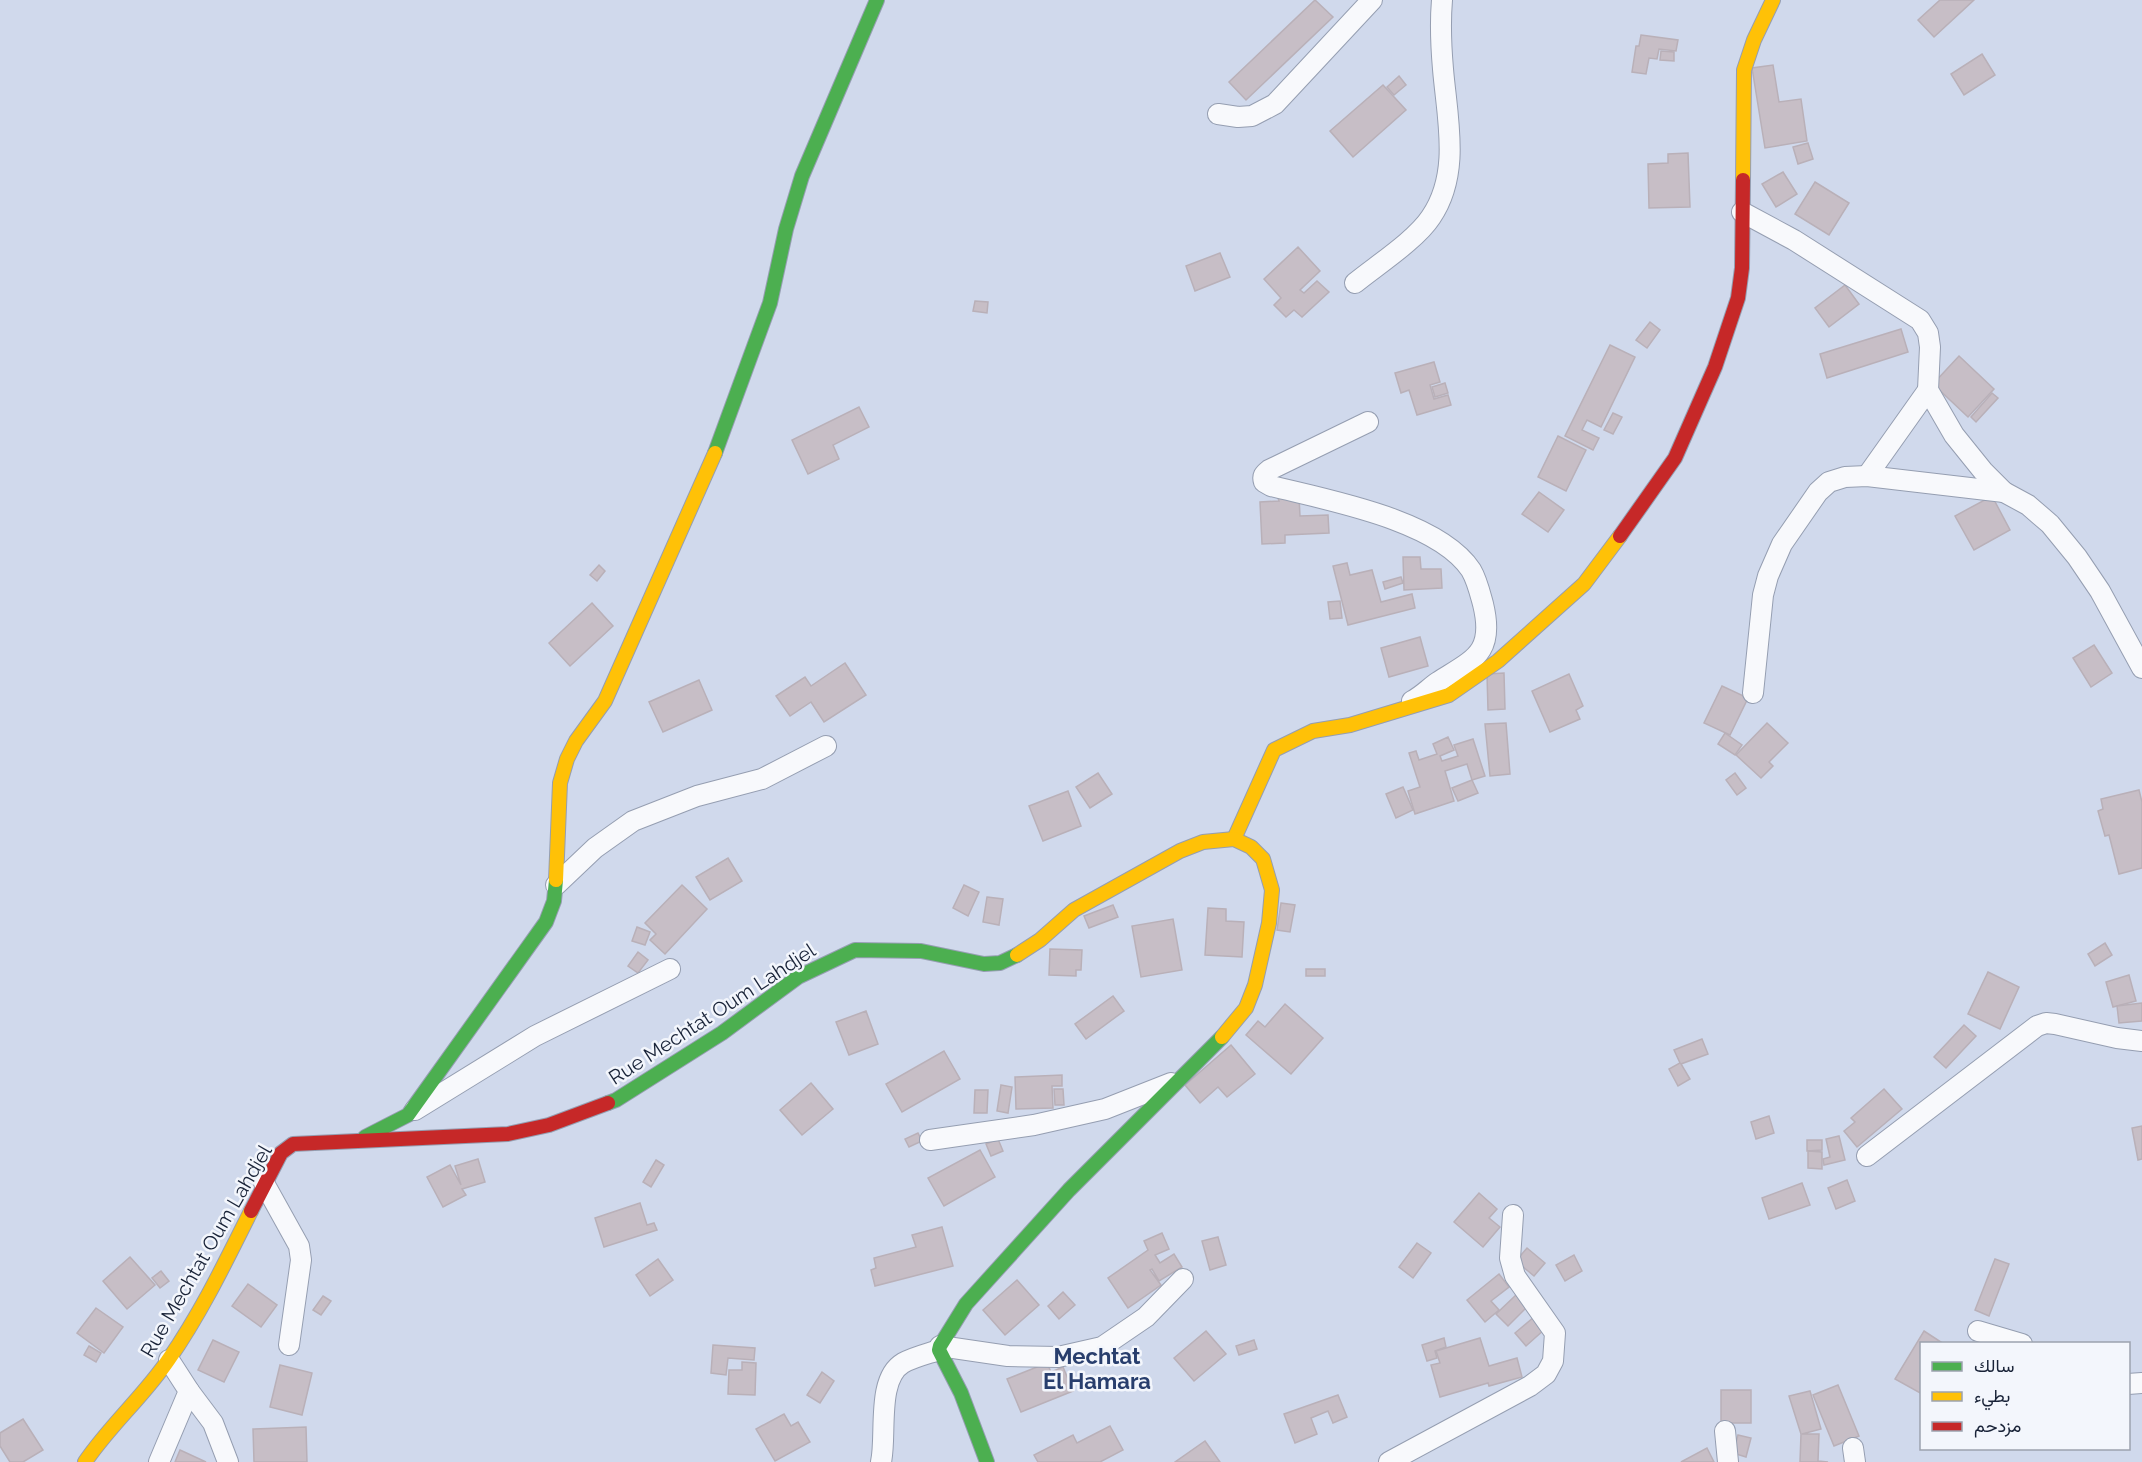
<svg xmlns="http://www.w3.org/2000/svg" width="2142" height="1462" font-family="Raleway,Vazirmatn,sans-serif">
  <rect width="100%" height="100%" fill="#d0d9ec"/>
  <g fill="#c7bec6" stroke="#b9b0b8" stroke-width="1.5">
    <path d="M 1315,0 L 1333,17 L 1246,100 L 1229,82 Z"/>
    <path d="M 1940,0 L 1974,0 L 1934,37 L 1918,20 Z"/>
    <path d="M 1641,35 L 1678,40 L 1676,51 L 1659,49 L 1657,59 L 1649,58 L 1646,74 L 1632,72 L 1636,46 L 1639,46 Z"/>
    <path d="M 1661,51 L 1674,52 L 1674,61 L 1660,60 Z"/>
    <path d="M 1982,54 L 1995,75 L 1964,95 L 1951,74 Z"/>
    <path d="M 1773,65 L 1779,102 L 1801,99 L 1807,141 L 1765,148 L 1752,68 Z"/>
    <path d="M 1399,76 L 1406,85 L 1394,95 L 1387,87 Z"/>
    <path d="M 1383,85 L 1406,110 L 1353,157 L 1330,131 Z"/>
    <path d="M 1808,143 L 1813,159 L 1798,164 L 1793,147 Z"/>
    <path d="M 1688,153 L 1690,207 L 1649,208 L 1648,164 L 1668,163 L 1668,154 Z"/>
    <path d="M 1783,172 L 1797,194 L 1776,207 L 1762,184 Z"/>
    <path d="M 1815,182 L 1849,203 L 1829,235 L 1795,214 Z"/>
    <path d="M 1298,247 L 1320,271 L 1300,290 L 1304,293 L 1317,281 L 1329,292 L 1302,317 L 1294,310 L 1286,317 L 1274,305 L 1281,298 L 1264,279 Z"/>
    <path d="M 1220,253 L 1230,277 L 1195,291 L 1186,266 Z"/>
    <path d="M 1845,285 L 1859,304 L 1829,327 L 1815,308 Z"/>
    <path d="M 975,301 L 988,302 L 987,313 L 973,311 Z"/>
    <path d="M 1650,322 L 1660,330 L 1647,348 L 1636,340 Z"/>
    <path d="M 1901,329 L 1908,352 L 1827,378 L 1820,354 Z"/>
    <path d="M 1610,345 L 1635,357 L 1601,427 L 1587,420 L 1582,430 L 1599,438 L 1593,450 L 1565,436 Z"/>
    <path d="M 1959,356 L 1994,389 L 1968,417 L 1933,384 Z"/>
    <path d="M 1434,362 L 1440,382 L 1430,385 L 1434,399 L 1448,395 L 1451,405 L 1417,415 L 1409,390 L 1401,393 L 1395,373 Z"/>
    <path d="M 1445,383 L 1448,393 L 1435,397 L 1432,387 Z"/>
    <path d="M 1992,393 L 1998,398 L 1976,422 L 1971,417 Z"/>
    <path d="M 859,407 L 869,427 L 833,445 L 839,459 L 808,474 L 792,440 Z"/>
    <path d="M 1613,413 L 1622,417 L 1613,434 L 1604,430 Z"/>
    <path d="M 1558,436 L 1586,450 L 1566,491 L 1538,477 Z"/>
    <path d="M 1539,492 L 1564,510 L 1548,532 L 1522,514 Z"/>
    <path d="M 1992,496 L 2010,530 L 1974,550 L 1955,516 Z"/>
    <path d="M 1299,497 L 1300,516 L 1328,515 L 1329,533 L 1285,535 L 1285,543 L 1262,544 L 1260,502 L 1279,501 L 1278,498 Z"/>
    <path d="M 1403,557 L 1420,557 L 1421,569 L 1441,569 L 1442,588 L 1404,590 Z"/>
    <path d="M 1347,563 L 1350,575 L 1372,570 L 1381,602 L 1412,594 L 1415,608 L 1348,625 L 1333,566 Z"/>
    <path d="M 599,565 L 605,571 L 597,581 L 590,575 Z"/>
    <path d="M 1401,577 L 1403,583 L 1385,589 L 1383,582 Z"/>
    <path d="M 1340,601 L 1342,618 L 1330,619 L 1328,602 Z"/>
    <path d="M 592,603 L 613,626 L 570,666 L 549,643 Z"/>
    <path d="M 1420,637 L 1428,666 L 1389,677 L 1381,648 Z"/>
    <path d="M 2094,645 L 2112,673 L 2091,687 L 2073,658 Z"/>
    <path d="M 845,663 L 866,695 L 824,722 L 811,702 L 790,716 L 776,696 L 805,677 L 811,686 Z"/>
    <path d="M 1504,673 L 1505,709 L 1488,710 L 1487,674 Z"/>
    <path d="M 1569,674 L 1583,706 L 1576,710 L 1580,719 L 1550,732 L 1532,691 Z"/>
    <path d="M 699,680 L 712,710 L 663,732 L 649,702 Z"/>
    <path d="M 1722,686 L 1748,698 L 1730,735 L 1704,723 Z"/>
    <path d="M 1506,723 L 1510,774 L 1490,776 L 1485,724 Z"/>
    <path d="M 1767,723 L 1788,743 L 1769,762 L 1773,766 L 1761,778 L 1736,755 Z"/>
    <path d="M 1725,733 L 1742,745 L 1735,755 L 1718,744 Z"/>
    <path d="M 1448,737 L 1454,750 L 1440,756 L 1442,761 L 1458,756 L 1454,745 L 1473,739 L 1485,776 L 1472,780 L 1478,793 L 1458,801 L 1452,788 L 1472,780 L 1467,764 L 1445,771 L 1454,801 L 1415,814 L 1408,791 L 1420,787 L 1409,753 L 1416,751 L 1419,760 L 1437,754 L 1433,744 Z"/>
    <path d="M 1098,773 L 1112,794 L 1090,808 L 1076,787 Z"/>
    <path d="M 1735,773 L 1746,788 L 1737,795 L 1726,780 Z"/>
    <path d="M 1403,787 L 1413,810 L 1396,818 L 1386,794 Z"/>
    <path d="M 2139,790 L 2142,802 L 2142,868 L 2119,874 L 2109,835 L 2105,836 L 2098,811 L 2103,809 L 2101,799 Z"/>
    <path d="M 1068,791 L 1081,826 L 1043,841 L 1029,806 Z"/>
    <path d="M 728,858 L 742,881 L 710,900 L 696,877 Z"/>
    <path d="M 682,885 L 707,909 L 665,954 L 650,940 L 656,934 L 645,923 Z"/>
    <path d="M 964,885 L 979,892 L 968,916 L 953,908 Z"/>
    <path d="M 987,897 L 1003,899 L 999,925 L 983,922 Z"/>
    <path d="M 1281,903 L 1295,905 L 1290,932 L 1277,930 Z"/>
    <path d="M 1113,905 L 1118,917 L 1089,928 L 1084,916 Z"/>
    <path d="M 1208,908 L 1226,909 L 1226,921 L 1244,922 L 1242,957 L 1205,955 Z"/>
    <path d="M 1173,919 L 1182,970 L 1141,977 L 1132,926 Z"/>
    <path d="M 637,927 L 650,932 L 645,945 L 632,941 Z"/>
    <path d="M 2105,943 L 2112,955 L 2095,966 L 2088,954 Z"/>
    <path d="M 1050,949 L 1082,950 L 1081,970 L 1076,970 L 1076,976 L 1049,975 Z"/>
    <path d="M 638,952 L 648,960 L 638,973 L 628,966 Z"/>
    <rect x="1306" y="969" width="19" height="7"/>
    <path d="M 1988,972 L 2019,987 L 2000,1029 L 1968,1014 Z"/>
    <path d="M 2129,975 L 2136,1001 L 2113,1007 L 2106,982 Z"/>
    <path d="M 1113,996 L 1124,1011 L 1086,1039 L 1075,1024 Z"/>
    <path d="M 2142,1003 L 2142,1021 L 2119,1023 L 2117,1006 Z"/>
    <path d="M 1285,1004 L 1323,1038 L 1291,1074 L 1246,1035 L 1258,1021 L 1265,1027 Z"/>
    <path d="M 866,1011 L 878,1044 L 849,1055 L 836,1022 Z"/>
    <path d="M 1964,1025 L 1976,1036 L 1946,1068 L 1934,1057 Z"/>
    <path d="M 1702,1039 L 1708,1054 L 1681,1064 L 1690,1079 L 1678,1086 L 1669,1069 L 1680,1063 L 1674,1050 Z"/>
    <path d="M 1231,1045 L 1255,1074 L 1227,1097 L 1218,1087 L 1200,1103 L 1185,1085 Z"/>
    <path d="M 944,1051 L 960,1079 L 902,1112 L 886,1084 Z"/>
    <path d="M 1062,1075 L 1062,1086 L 1052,1086 L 1053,1108 L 1016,1109 L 1015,1077 Z"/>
    <path d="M 811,1083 L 833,1109 L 802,1135 L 780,1110 Z"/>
    <path d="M 1001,1085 L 1012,1087 L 1008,1113 L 997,1111 Z"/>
    <path d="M 1054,1089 L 1063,1089 L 1064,1105 L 1055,1105 Z"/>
    <path d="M 1884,1089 L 1902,1109 L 1857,1147 L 1844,1131 L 1855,1122 L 1851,1118 Z"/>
    <path d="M 975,1090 L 988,1090 L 987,1113 L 974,1113 Z"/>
    <path d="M 1769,1116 L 1774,1133 L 1756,1139 L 1751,1122 Z"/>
    <path d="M 2142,1126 L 2142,1159 L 2138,1160 L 2132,1128 Z"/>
    <path d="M 918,1133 L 922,1141 L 909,1147 L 905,1139 Z"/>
    <path d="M 1839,1136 L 1845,1160 L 1824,1165 L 1823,1159 L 1830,1157 L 1826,1139 Z"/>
    <path d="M 998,1139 L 1003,1151 L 991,1156 L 986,1144 Z"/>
    <path d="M 1807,1140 L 1822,1140 L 1822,1150 L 1807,1151 Z"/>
    <path d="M 980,1150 L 995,1177 L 944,1206 L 928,1178 Z"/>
    <path d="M 1808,1151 L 1822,1152 L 1822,1169 L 1808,1168 Z"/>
    <path d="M 478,1159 L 485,1182 L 462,1189 L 466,1195 L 443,1207 L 427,1177 L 450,1165 L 461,1185 L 455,1166 Z"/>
    <path d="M 656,1160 L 664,1165 L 651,1187 L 643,1182 Z"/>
    <path d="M 1847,1180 L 1855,1201 L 1836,1209 L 1828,1188 Z"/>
    <path d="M 1802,1183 L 1810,1205 L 1769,1219 L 1762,1198 Z"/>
    <path d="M 1479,1193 L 1497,1209 L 1489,1218 L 1500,1227 L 1483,1247 L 1454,1222 Z"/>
    <path d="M 640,1203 L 647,1225 L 654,1223 L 657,1230 L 604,1247 L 595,1218 Z"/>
    <path d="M 942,1227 L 953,1266 L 875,1286 L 871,1270 L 876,1268 L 874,1258 L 916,1247 L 912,1235 Z"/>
    <path d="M 1162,1233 L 1169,1249 L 1155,1255 L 1160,1263 L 1174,1254 L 1182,1267 L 1159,1281 L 1152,1269 L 1150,1270 L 1161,1285 L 1128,1308 L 1108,1278 L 1148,1250 L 1144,1241 Z"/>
    <path d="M 1218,1237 L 1226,1265 L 1210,1270 L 1202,1241 Z"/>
    <path d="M 1417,1243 L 1431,1253 L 1413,1278 L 1399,1267 Z"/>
    <path d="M 1527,1248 L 1545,1263 L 1534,1276 L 1516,1261 Z"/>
    <path d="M 1574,1255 L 1582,1271 L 1565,1281 L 1556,1265 Z"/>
    <path d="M 130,1257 L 155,1285 L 127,1309 L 103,1281 Z"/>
    <path d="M 658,1259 L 673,1280 L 650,1296 L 636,1275 Z"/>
    <path d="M 1995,1259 L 2009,1264 L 1989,1316 L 1975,1310 Z"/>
    <path d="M 161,1271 L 169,1281 L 160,1288 L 152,1278 Z"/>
    <path d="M 1499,1274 L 1509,1287 L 1491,1301 L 1499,1310 L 1485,1322 L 1467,1300 Z"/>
    <path d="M 1017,1280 L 1039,1305 L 1005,1335 L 983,1310 Z"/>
    <path d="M 248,1284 L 277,1305 L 261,1327 L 232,1306 Z"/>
    <path d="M 1063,1292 L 1075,1305 L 1059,1319 L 1048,1306 Z"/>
    <path d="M 1517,1294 L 1528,1306 L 1508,1326 L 1496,1314 Z"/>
    <path d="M 323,1296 L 331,1301 L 321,1315 L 313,1310 Z"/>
    <path d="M 96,1308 L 123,1327 L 104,1353 L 77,1333 Z"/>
    <path d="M 1534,1317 L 1545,1329 L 1526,1346 L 1515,1333 Z"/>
    <path d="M 1206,1331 L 1226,1354 L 1194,1381 L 1174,1358 Z"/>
    <path d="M 1924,1331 L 1944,1344 L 1922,1344 L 1922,1394 L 1895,1379 Z"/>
    <path d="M 1444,1338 L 1446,1347 L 1435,1351 L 1437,1358 L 1427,1361 L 1422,1345 Z"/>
    <path d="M 1480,1338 L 1489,1366 L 1517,1358 L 1522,1377 L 1489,1386 L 1488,1383 L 1440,1397 L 1431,1365 L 1440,1363 L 1436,1351 Z"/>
    <path d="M 213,1340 L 239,1352 L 224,1382 L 198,1370 Z"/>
    <path d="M 1254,1340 L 1257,1349 L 1239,1355 L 1236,1346 Z"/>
    <path d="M 713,1345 L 755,1348 L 754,1360 L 728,1358 L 726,1375 L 711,1373 Z"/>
    <path d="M 89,1346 L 101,1353 L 96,1362 L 84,1355 Z"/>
    <path d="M 742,1362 L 756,1363 L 755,1395 L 728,1394 L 729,1370 L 742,1370 Z"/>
    <path d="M 1047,1363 L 1051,1372 L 1063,1367 L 1073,1391 L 1021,1412 L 1007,1379 Z"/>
    <path d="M 280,1365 L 312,1373 L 302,1415 L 270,1407 Z"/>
    <path d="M 822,1372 L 834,1381 L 820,1403 L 807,1395 Z"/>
    <path d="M 1838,1385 L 1859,1436 L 1834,1446 L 1813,1395 Z"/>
    <rect x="1721" y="1390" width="30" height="33"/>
    <path d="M 1810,1391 L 1821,1429 L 1802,1434 L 1819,1434 L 1818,1461 L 1828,1462 L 1800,1462 L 1801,1434 L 1789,1396 Z"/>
    <path d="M 1338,1395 L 1347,1417 L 1333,1423 L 1328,1411 L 1311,1418 L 1317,1434 L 1295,1443 L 1284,1414 Z"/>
    <path d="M 784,1414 L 791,1426 L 798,1422 L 810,1442 L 775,1461 L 756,1429 Z"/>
    <path d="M 23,1419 L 43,1450 L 23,1462 L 10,1462 L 0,1446 L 0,1433 Z"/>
    <path d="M 1110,1426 L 1123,1450 L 1100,1462 L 1038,1462 L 1034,1455 L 1073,1435 L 1077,1443 Z"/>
    <path d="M 306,1427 L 307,1462 L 254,1462 L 253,1429 Z"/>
    <path d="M 1738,1435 L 1751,1438 L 1746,1457 L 1733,1453 Z"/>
    <path d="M 1205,1441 L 1220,1462 L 1175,1462 Z"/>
    <path d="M 1707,1448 L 1714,1462 L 1681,1462 Z"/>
    <path d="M 180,1450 L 206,1462 L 175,1462 Z"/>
  </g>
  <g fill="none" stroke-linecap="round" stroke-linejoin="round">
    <defs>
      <g id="street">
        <path d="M 1218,114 L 1238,117 L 1252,116 L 1275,104 L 1372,0"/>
        <path d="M 1742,212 L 1794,240 L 1920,320 L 1928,333 L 1930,347 L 1928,390 L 1954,435 L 1983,471 L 2004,492 L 2028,505 L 2050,524 L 2077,557 L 2100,591 L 2142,668"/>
        <path d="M 1355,283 C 1377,265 1416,240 1431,217 C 1461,173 1447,118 1443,69 C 1441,46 1440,23 1442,0"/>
        <path d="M 1368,422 L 1269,470 C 1264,474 1262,476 1264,482 L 1271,486 C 1327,500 1438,520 1471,570 C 1477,580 1480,593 1483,604 C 1495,653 1474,659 1438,682 C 1429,688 1422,696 1412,701"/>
        <path d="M 1867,476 L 1928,390"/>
        <path d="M 1753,693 L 1763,595 L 1768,576 L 1782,544 L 1818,492 L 1829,482 L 1845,477 L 1867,476 L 2004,492"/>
        <path d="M 556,885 L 595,848 L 633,821 L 697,796 L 762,779 L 826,746"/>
        <path d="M 415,1110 L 535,1036 L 670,969"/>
        <path d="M 930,1140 L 1034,1125 L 1105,1109 L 1171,1083"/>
        <path d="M 1867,1156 L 2037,1026 L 2046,1023 L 2055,1024 L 2117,1038 L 2142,1041"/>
        <path d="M 264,1183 L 299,1246 L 301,1260 L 289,1345"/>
        <path d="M 1978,1331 L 2022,1344"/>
        <path d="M 940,1346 L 1008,1356 L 1058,1357 L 1102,1347 L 1146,1317 L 1183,1279"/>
        <path d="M 2128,1384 L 2142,1383"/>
        <path d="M 189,1391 L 213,1423 L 228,1462"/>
        <path d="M 1725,1431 L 1728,1462"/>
        <path d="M 1853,1448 L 1855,1462"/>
        <path d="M 159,1462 L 189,1391 L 169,1360"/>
        <path d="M 881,1462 C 887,1435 876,1379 903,1363 C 914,1357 927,1354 939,1350"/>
        <path d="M 1389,1462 L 1530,1386 L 1546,1374 L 1553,1361 L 1555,1333 L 1515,1276 L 1510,1258 L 1513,1215"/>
      </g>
      <g id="fast">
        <path d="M 715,453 L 770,303 L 786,229 L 802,176 L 877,0"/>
        <path d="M 608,1103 L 616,1100 L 722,1033 L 798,977 L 855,950 L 921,951 L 984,964 L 1000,963 L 1017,955"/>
        <path d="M 365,1137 L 408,1115 L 546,922 L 554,901 L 556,880"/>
        <path d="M 987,1462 L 961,1393 L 939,1350 L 940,1346 L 966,1304 L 1069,1190 L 1222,1037"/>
      </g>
      <g id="slow">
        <path d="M 1743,180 L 1744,70 L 1754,40 L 1773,0"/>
        <path d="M 1234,839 L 1274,750 L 1313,731 L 1350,725 L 1449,695 L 1498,661 L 1584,584 L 1620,536"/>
        <path d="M 556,880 L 560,783 L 567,759 L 576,741 L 605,701 L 715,453"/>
        <path d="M 1017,955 L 1040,940 L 1074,910 L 1180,851 L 1203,842 L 1234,839 L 1251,847 L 1263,859 L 1272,890 L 1269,923 L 1255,985 L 1246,1008 L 1222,1037"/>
        <path d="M 85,1462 C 110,1425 144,1396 169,1359 C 201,1313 226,1261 251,1211"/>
      </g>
      <g id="jam">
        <path d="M 1620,536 L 1675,458 L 1715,367 L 1738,298 L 1742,268 L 1743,180"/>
        <path d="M 251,1211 L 281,1153 L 293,1144 L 508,1134 L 549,1125 L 608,1103"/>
      </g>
    </defs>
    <use href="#street" stroke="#959eb1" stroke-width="22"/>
    <use href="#fast" stroke="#959eb1" stroke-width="16"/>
    <use href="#slow" stroke="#959eb1" stroke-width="16"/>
    <use href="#jam" stroke="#959eb1" stroke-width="16"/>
    <use href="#street" stroke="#f8f9fc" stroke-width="20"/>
    <use href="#fast" stroke="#4caf50" stroke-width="14"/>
    <use href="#slow" stroke="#ffc107" stroke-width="14"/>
    <use href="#jam" stroke="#c62828" stroke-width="14"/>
  </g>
  <g text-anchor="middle" stroke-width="5" stroke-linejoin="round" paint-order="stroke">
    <g font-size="20" fill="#192338" stroke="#f3f6fc">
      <text transform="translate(712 1014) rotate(-33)" y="7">Rue Mechtat Oum Lahdjel</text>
      <text transform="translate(206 1251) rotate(-60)" y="7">Rue Mechtat Oum Lahdjel</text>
    </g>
    <g font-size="22" font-weight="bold" fill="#283e6d" stroke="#f3f6fc">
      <text x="1097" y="1364">Mechtat<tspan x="1097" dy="25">El Hamara</tspan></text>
    </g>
  </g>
  <rect x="1920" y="1342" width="210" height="108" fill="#f3f6fc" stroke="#9ca2ae" stroke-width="1.5"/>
  <rect x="1932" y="1362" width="30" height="9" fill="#4caf50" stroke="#9ca2ae" stroke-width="1.5"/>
  <text x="1974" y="1372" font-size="18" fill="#192338">سالك</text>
  <rect x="1932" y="1392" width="30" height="9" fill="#ffc107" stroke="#9ca2ae" stroke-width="1.5"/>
  <text x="1974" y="1402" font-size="18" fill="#192338">بطيء</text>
  <rect x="1932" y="1422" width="30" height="9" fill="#c62828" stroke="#9ca2ae" stroke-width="1.5"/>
  <text x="1974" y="1432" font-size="18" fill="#192338">مزدحم</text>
</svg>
